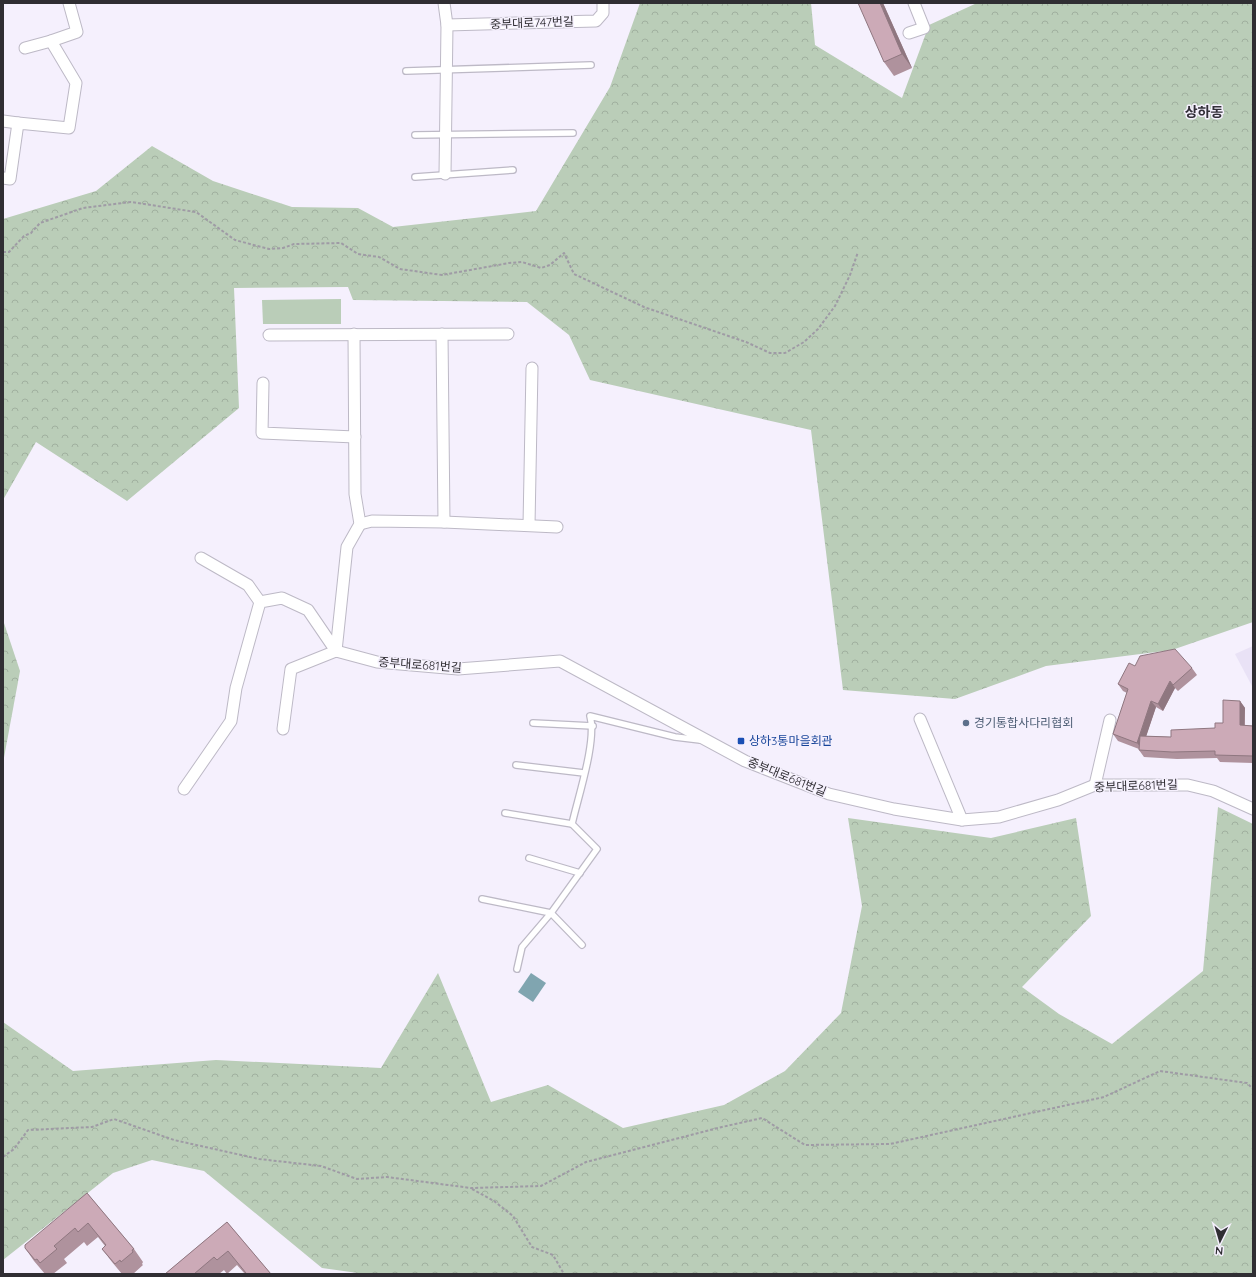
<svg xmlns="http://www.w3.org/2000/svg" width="1256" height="1277" font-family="Quicksand,'Noto Sans KR',sans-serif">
  <defs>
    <pattern id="forest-crowns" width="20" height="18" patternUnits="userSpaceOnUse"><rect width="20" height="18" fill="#bacdb8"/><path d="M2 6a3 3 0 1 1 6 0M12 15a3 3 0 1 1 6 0" fill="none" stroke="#a0b09f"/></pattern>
  </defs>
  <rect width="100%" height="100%" fill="#f5f0fd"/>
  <path fill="#e9e2f6" d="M 1253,646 L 1253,688 L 1235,654 Z"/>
  <path fill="#bacdb8" d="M 341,299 L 341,324 L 263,324 L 262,300 Z"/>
  <g fill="url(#forest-crowns)">
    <path d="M 640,3 L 811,3 L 815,45 L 902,98 L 929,25 L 977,3 L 1253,3 L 1253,622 L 1172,650 L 1046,666 L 955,699 L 843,690 L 811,430 L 590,380 L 569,335 L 527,302 L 353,300 L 348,287 L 234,288 L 239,408 L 127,501 L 36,442 L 3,500 L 3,219 L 96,191 L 152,146 L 213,181 L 292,207 L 358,208 L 393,227 L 536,211 L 610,87 Z"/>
    <path d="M 3,620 L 20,671 L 3,763 Z"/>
    <path d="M 1218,807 L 1253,824 L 1253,1274 L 365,1274 L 322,1268 L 204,1171 L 152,1160 L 113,1173 L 3,1260 L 3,1022 L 73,1071 L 216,1060 L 381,1068 L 438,973 L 491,1102 L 548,1085 L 623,1128 L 724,1105 L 785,1071 L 841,1013 L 862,906 L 848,818 L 991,838 L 1076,818 L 1091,916 L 1022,987 L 1059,1014 L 1112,1044 L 1203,971 Z"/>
  </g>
  <path fill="#80a5b0" d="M 531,973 L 546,983 L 533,1002 L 518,992 Z"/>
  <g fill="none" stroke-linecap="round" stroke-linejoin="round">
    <defs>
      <g id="service">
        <path d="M 406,71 L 591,65"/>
        <path d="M 415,135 L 573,133"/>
        <path d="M 415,177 L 513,170"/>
        <path d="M 533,723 L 593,726"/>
        <path d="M 516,765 L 584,773"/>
        <path d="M 505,813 L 572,824"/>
        <path d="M 529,858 L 580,873"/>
        <path d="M 482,899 L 551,913 L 582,945"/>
        <path d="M 517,969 L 522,947 L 551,913 L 597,849 L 572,824 C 578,797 597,741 590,716 L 675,737 L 700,740"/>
      </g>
      <g id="minor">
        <path d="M 444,3 L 447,25 L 445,174"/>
        <path d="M 447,25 L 596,21 L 603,13 L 603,3"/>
        <path d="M 909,33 L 924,28 L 914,3"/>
        <path d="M 25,48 L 51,41"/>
        <path d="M 3,121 L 18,123"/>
        <path d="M 3,178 L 10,179 L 18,123 L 69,128 L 76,83 L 51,41 L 77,32 L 69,3"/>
        <path d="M 269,335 L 508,334"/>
        <path d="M 263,383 L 262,433 L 355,437"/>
        <path d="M 444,522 L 557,527"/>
        <path d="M 360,524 L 372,521 L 444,522 L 442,334"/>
        <path d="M 529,525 L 532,368"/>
        <path d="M 201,558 L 248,585 L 260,602"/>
        <path d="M 336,651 L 377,662 L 458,669 L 560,661 L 745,761 L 829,794 L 894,809 L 962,820 L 999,817 L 1058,800 L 1095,785 L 1188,785 L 1213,791 L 1253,809"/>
        <path d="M 336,651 L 347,547 L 360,524 L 355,494 L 354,334"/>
        <path d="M 920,719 L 962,820"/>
        <path d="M 283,729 L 291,669 L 336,651"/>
        <path d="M 1095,785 L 1110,720"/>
        <path d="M 184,789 L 231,721 L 236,688 L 260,602 L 282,598 L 308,610 L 336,651"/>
      </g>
    </defs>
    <use href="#service" stroke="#bdb9c6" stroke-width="8"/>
    <use href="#minor" stroke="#bdb9c6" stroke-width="13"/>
    <g stroke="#9f9ba5" stroke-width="2" stroke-dasharray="3 2" stroke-linecap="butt">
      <path d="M 3,252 L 9,252 L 24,236 L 31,233 L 40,223 L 83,208 L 131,202 L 196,212 L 235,240 L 269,249 L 283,248 L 294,244 L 341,243 L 358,254 L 379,257 L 400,269 L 442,275 L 509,263 L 522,262 L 541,268 L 550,265 L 564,253 L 574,274 L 644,307 L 746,342 L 770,353 L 785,353 L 804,342 L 818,329 L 835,306 L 850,275 L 858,252"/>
      <path d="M 3,1157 L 14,1149 L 28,1130 L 92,1127 L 114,1119 L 174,1140 L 259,1159 L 321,1166 L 357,1179 L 387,1177 L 471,1188 L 541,1186 L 586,1162 L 722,1127 L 762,1118 L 805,1145 L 890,1144 L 1104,1097 L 1160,1071 L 1247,1083 L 1253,1089"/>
      <path d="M 472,1189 L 494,1201 L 513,1216 L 532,1247 L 553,1255 L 564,1274"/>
    </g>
    <use href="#service" stroke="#fff" stroke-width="5.5"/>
    <use href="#minor" stroke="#fff" stroke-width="11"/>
  </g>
  <g fill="#af929d">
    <path d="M 883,3 L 912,68 L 894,76 L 884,62 Z"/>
    <path d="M 1192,668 L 1197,675 L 1178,691 L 1175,688 L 1163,711 L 1156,707 L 1146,736 L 1171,737 L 1215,728 L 1223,723 L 1240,701 L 1245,708 L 1245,725 L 1253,726 L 1253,767 L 1253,763 L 1220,762 L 1217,758 L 1177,759 L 1144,757 L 1139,750 L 1139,749 L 1118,741 L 1113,734 L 1127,693 L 1123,691 L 1118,684 Z"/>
    <path d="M 87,1193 L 134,1249 L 143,1262 L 142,1264 L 143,1265 L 133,1274 L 122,1274 L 112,1262 L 102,1249 L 105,1246 L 98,1237 L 87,1246 L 84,1242 L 64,1259 L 67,1263 L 53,1274 L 48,1274 L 47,1273 L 45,1274 L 34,1261 L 25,1248 Z"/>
    <path d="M 227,1222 L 271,1274 L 245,1274 L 237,1265 L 227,1274 L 224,1270 L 219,1274 L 165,1274 Z"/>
  </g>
  <g fill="#8f7780">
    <path d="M 880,3 L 883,3 L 912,68 L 902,54 Z"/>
    <path d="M 1170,681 L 1175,688 L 1163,711 L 1158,704 Z"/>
    <path d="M 1151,701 L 1156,707 L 1142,749 L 1137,743 Z"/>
    <path d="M 1240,701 L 1245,708 L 1244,732 L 1240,725 Z"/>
  </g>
  <g fill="#ccaab7" stroke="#8f7780">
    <path d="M 858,3 L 880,3 L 902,54 L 884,62 Z"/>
    <path d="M 1175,649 L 1192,668 L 1173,685 L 1170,681 L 1158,704 L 1151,701 L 1137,743 L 1113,734 L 1128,689 L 1118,684 L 1129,663 L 1135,666 L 1140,656 Z"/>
    <path d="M 1223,700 L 1240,701 L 1240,725 L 1253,726 L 1253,767 L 1253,756 L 1215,755 L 1215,751 L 1172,752 L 1139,750 L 1140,736 L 1171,737 L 1171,730 L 1215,728 L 1215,723 L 1223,723 Z"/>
    <path d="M 87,1193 L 134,1249 L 132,1250 L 133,1252 L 121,1262 L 120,1260 L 115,1264 L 102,1249 L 106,1245 L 88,1223 L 78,1232 L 75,1228 L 54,1246 L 57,1249 L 40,1263 L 37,1259 L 35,1260 L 25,1248 L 25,1245 Z"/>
    <path d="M 227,1222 L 271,1274 L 245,1274 L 246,1273 L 228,1251 L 217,1260 L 214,1257 L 194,1274 L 165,1274 Z"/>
  </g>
  <circle fill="#5c6f8a" stroke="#f5f0fd" stroke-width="1.5" cx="966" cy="723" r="4"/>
  <rect fill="#1a4fb4" stroke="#f5f0fd" stroke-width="1.5" x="737" y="737" width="8" height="8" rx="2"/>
  <g text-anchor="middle" stroke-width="3" stroke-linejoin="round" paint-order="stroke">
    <g font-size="12" fill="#302e33" stroke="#f5f0fd">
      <text transform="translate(532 23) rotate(-2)" y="4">중부대로747번길</text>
      <text transform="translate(420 665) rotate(4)" y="4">중부대로681번길</text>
      <text transform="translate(787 777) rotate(22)" y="4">중부대로681번길</text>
      <text transform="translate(1136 786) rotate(-2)" y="4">중부대로681번길</text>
    </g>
    <g font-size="12" fill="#4e5e75" stroke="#f5f0fd" text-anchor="start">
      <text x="974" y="727">경기통합사다리협회</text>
    </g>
    <g font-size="12" fill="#164399" stroke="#f5f0fd" text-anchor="start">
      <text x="749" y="745">상하3통마을회관</text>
    </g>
    <g font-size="14" font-weight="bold" fill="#322f38" stroke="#f5f0fd">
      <text x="1204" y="117">상하동</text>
    </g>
  </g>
  <rect width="1256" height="1277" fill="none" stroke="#302e33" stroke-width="8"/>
  <g transform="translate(1220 1241) rotate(185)" stroke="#f5f0fd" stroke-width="3" paint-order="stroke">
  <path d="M0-3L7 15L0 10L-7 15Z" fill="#302e33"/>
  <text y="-6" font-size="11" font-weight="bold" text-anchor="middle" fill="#302e33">N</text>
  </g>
</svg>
